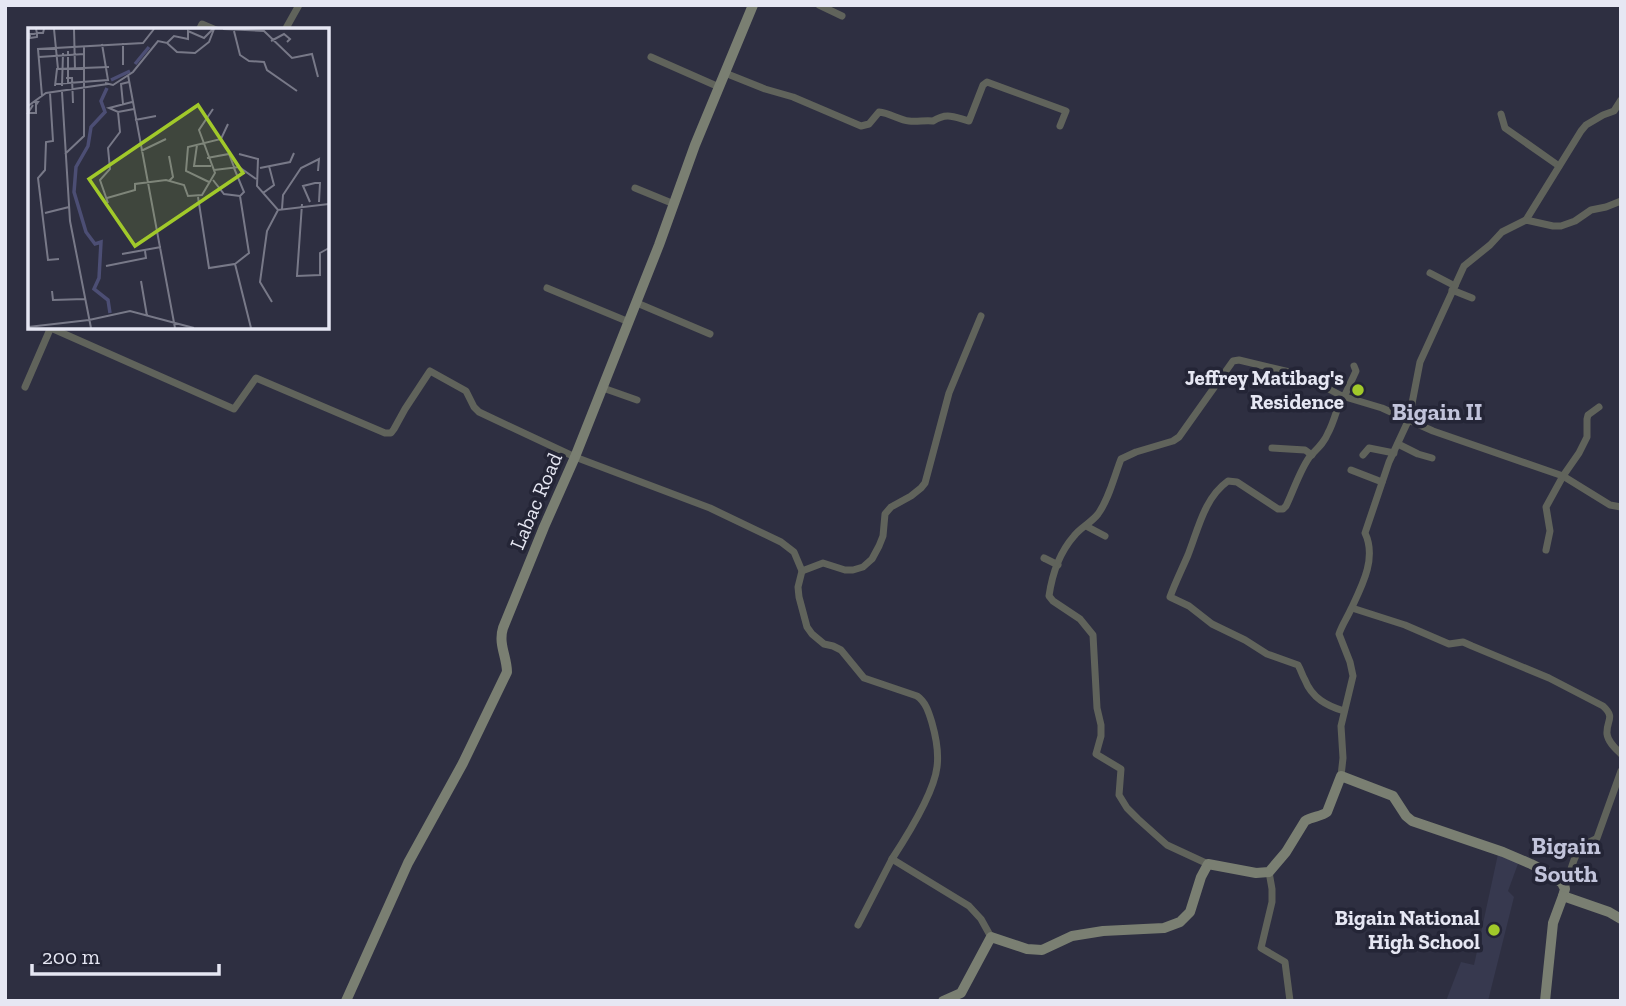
<svg xmlns="http://www.w3.org/2000/svg" width="1626" height="1006" font-family="'Zilla Slab',serif">
  <rect width="100%" height="100%" fill="#2e2f41"/>
  <path fill="#37394f" d="M 1498,854 L 1519,861 L 1508,891 L 1514,897 L 1488,1001 L 1446,1001 L 1461,962 L 1474,965 Z"/>
  <g fill="none" stroke-linecap="round" stroke-linejoin="round">
    <g stroke="#60635b" stroke-width="7">
      <path d="M 819,5 L 842,16"/>
      <path d="M 199,30 L 202,24 L 216,30"/>
      <path d="M 285,30 L 299,5"/>
      <path d="M 651,57 L 719,87"/>
      <path d="M 725,73 L 765,89 L 793,97 L 861,126 L 869,124 L 879,112 C 890,113 899,120 909,121 C 917,122 925,120 933,121 C 947,112 954,117 969,121 L 983,85 L 987,82 L 1066,111 L 1060,126"/>
      <path d="M 1501,114 L 1505,128 L 1559,166"/>
      <path d="M 635,188 L 674,204"/>
      <path d="M 1526,220 L 1581,131 L 1586,125 L 1603,115 L 1614,111 L 1621,100"/>
      <path d="M 1430,273 L 1455,286"/>
      <path d="M 547,288 L 629,322"/>
      <path d="M 1452,290 L 1472,298"/>
      <path d="M 637,303 L 710,334"/>
      <path d="M 51,328 L 234,409 L 256,378 L 385,433 L 391,433 L 394,429 L 405,409 L 430,371 L 466,391 L 474,407 L 479,412 L 575,457 L 710,508 L 781,542 L 794,552 L 802,571 L 798,587 L 799,597 L 807,627 L 812,634 L 824,644 L 833,646 L 841,650 L 864,678 L 917,696 C 926,702 929,713 932,723 C 936,737 939,752 937,767 C 934,793 907,836 892,859 L 969,906 L 981,919 L 991,937"/>
      <path d="M 25,387 L 51,327"/>
      <path d="M 603,388 L 637,400"/>
      <path d="M 1342,396 C 1337,408 1334,422 1328,433 C 1324,443 1318,448 1311,455 C 1301,467 1293,492 1286,506 L 1283,509 L 1278,509 L 1237,482 L 1228,481 C 1204,498 1198,530 1188,555 C 1182,569 1175,583 1170,597 L 1189,606 L 1212,624 L 1245,640 L 1267,654 L 1298,665 C 1301,670 1302,675 1305,680 C 1312,698 1327,706 1344,711"/>
      <path d="M 1344,397 L 1356,371 L 1354,366"/>
      <path d="M 1398,444 L 1418,454 L 1432,458"/>
      <path d="M 1272,448 L 1305,450 L 1312,455"/>
      <path d="M 1363,455 L 1369,448 L 1394,453"/>
      <path d="M 1351,470 L 1382,482"/>
      <path d="M 1086,526 L 1105,536"/>
      <path d="M 1546,550 L 1550,531 L 1546,507 L 1563,476 L 1579,453 L 1587,437 L 1587,419 L 1588,415 L 1599,407"/>
      <path d="M 1044,558 L 1058,565"/>
      <path d="M 802,571 L 823,563 L 845,570 L 853,570 L 863,567 L 872,559 L 879,546 L 883,536 L 885,514 L 891,507 L 911,496 L 921,488 L 925,483 L 949,393 L 981,316"/>
      <path d="M 1352,608 L 1405,625 L 1449,644 L 1463,642 L 1472,646 L 1549,678 L 1603,706 C 1616,718 1606,720 1607,734 C 1608,742 1616,749 1621,754"/>
      <path d="M 1341,776 L 1343,758 L 1341,726 L 1353,676 L 1350,662 L 1339,634 C 1342,625 1347,618 1351,609 C 1362,586 1377,558 1365,533 L 1389,462 L 1409,419 L 1420,362 L 1464,266 L 1490,245 L 1502,232 L 1526,220 L 1553,226 L 1561,226 L 1575,221 L 1591,210 L 1606,207 L 1621,201"/>
      <path d="M 1208,864 L 1167,845 L 1138,819 L 1127,808 L 1119,795 L 1121,769 L 1096,754 L 1101,736 L 1101,725 L 1097,708 L 1093,635 L 1080,619 L 1053,601 L 1049,596 C 1052,575 1060,552 1074,536 C 1081,527 1091,523 1098,514 C 1109,499 1114,477 1121,459 L 1136,452 L 1173,441 L 1179,437 L 1233,361 L 1239,360 L 1302,375 L 1342,396 L 1382,408 L 1433,431 L 1563,476 L 1610,505 L 1621,507"/>
      <path d="M 1269,872 L 1272,889 L 1272,902 L 1261,948 L 1285,962 L 1290,1001"/>
      <path d="M 1565,889 C 1570,876 1572,856 1583,846 C 1587,842 1593,841 1597,838 L 1621,771"/>
      <path d="M 858,925 L 892,859"/>
    </g>
    <g stroke="#7a7f72" stroke-width="10">
      <path d="M 346,1001 L 408,863 L 463,763 L 507,672 C 507,657 498,644 503,628 L 544,527 L 575,457 L 659,245 L 695,145 L 753,5"/>
      <path d="M 943,1001 L 961,993 L 991,937 L 1027,949 L 1042,950 L 1072,936 L 1103,931 L 1164,928 L 1180,922 L 1190,912 L 1201,877 L 1208,864 L 1256,873 L 1269,872 L 1286,852 L 1305,821 C 1312,816 1321,817 1327,812 L 1341,776 L 1393,796 L 1406,816 L 1412,821 L 1503,852 L 1531,864 L 1547,872 L 1562,883 L 1565,889 L 1563,896 L 1609,912 L 1621,919"/>
      <path d="M 1545,1001 L 1553,923 L 1563,896"/>
    </g>
  </g>
  <g fill="#a1c92a" stroke="#242536" stroke-width="2.5">
    <circle cx="1358" cy="390" r="7"/>
    <circle cx="1494" cy="930" r="7"/>
  </g>
  <g text-anchor="middle" stroke-width="7" stroke-linejoin="round" paint-order="stroke">
    <g font-size="21" font-weight="bold" fill="#e6e7f3" stroke="#242536" text-anchor="end">
      <text x="1344" y="385">Jeffrey Matibag's<tspan x="1344" dy="24">Residence</tspan></text>
      <text x="1480" y="925">Bigain National<tspan x="1480" dy="24">High School</tspan></text>
    </g>
    <g font-size="21" fill="#e6e7f3" stroke="#242536">
      <text transform="translate(536 501) rotate(-67)" y="7">Labac Road</text>
    </g>
    <g font-size="24" font-weight="bold" fill="#c2c4db" stroke="#242536">
      <text x="1437" y="420">Bigain II</text>
      <text x="1566" y="854">Bigain<tspan x="1566" dy="28">South</tspan></text>
    </g>
  </g>
  <g transform="translate(28 28)">
    <rect width="301" height="301" fill="#2e2f41"/>
    <path fill="none" stroke="#4c4e74" stroke-width="3.5" d="M 107,36 L 121,19M 83,52 L 102,43M 79,60 L 73,73 L 77,84 L 63,99 L 60,118 L 48,139 L 46,164 L 58,204 L 67,216 L 73,214 L 71,250 L 66,261 L 80,272 L 82,285"/>
    <path fill="none" stroke="#787988" stroke-width="2" d="M 8,1 L 9,5 L 9,9 L 2,10 L 2,6 L 6,6 L 9,5 L 15,5 L 16,1M 26,1 L 30,41M 46,1 L 47,41M 195,1 L 236,3 L 264,30 L 284,26 L 290,49M 206,3 L 212,27 L 221,33 L 236,34 L 239,42 L 269,63M 243,13 L 256,6 L 262,11 L 259,14M 95,15 L 95,37M 139,15 L 149,24 L 167,25 L 181,14 L 186,1M 40,23 L 40,55M 11,29 L 56,26M 100,47 L 147,300M 38,50 L 44,50 L 45,75M 77,55 L 85,57 L 105,44 L 130,13 L 139,15 L 146,8 L 160,11 L 160,3 L 176,10 L 185,1M 27,56 L 80,52 L 74,16M 27,58 L 29,41 L 81,39M 34,58 L 35,25M 34,64 L 42,193 L 63,300M 22,65 L 25,113 L 18,114 L 17,142 L 10,150 L 20,232 L 31,231M 14,68 L 10,21 L 115,15 L 126,1M 104,74 L 81,80 L 90,84 L 106,81M 95,76 L 93,56 L 101,54M 5,77 L 0,85 L 8,85 L 8,74 L 10,74 L 8,77M 0,78 L 18,65 L 80,56M 107,92 L 128,88M 169,117 L 166,138 L 183,138M 113,123 L 138,111M 37,126 L 56,108 L 56,19M 211,126 L 230,131 L 229,158 L 250,182 L 301,176M 179,130 L 201,126 L 206,139M 206,140 L 216,164 L 212,168 L 221,225 L 207,236M 232,140 L 262,134 L 266,125M 186,142 L 211,139 L 228,151M 185,152 L 196,166 L 212,168M 141,153 L 145,149 L 141,128M 181,154 L 158,143 L 160,119 L 193,111 L 200,96M 235,165 L 246,157 L 241,138M 170,169 L 181,240 L 207,236 L 223,300M 79,170 L 107,162 L 107,156 L 138,152 L 156,157 L 160,168 L 174,167 L 187,145 L 171,102 L 185,81M 282,174 L 275,158 L 287,155 L 292,155 L 291,174M 80,175 L 72,152 L 82,141 L 80,120 L 92,104 L 90,84M 274,176 L 269,248 L 292,247 L 292,225 L 301,220M 254,181 L 255,167 L 273,140 L 291,131 L 290,143M 17,185 L 41,179M 94,226 L 133,219M 78,238 L 118,230 L 117,223M 113,253 L 119,288M 24,263 L 25,272 L 57,271M 244,274 L 232,254 L 239,203 L 250,182M 61,292 L 102,283 L 166,300M 0,299 L 61,292"/>
    <path fill="#a1c92a" fill-opacity="0.15" stroke="#a1c92a" stroke-width="3.5" d="M 170,77 L 215,145 L 107,218 L 61,151 Z"/>
    <rect width="301" height="301" fill="none" stroke="#e6e7f3" stroke-width="3.5"/>
  </g>
  <rect width="1626" height="1006" fill="none" stroke="#e6e7f3" stroke-width="14"/>
  <path d="M32 964v10h187v-10" fill="none" stroke="#e6e7f3" stroke-width="3.5"/>
  <text x="42" y="964" font-size="21" fill="#e6e7f3" stroke="#242536" stroke-width="5" paint-order="stroke">200 m</text>
</svg>
